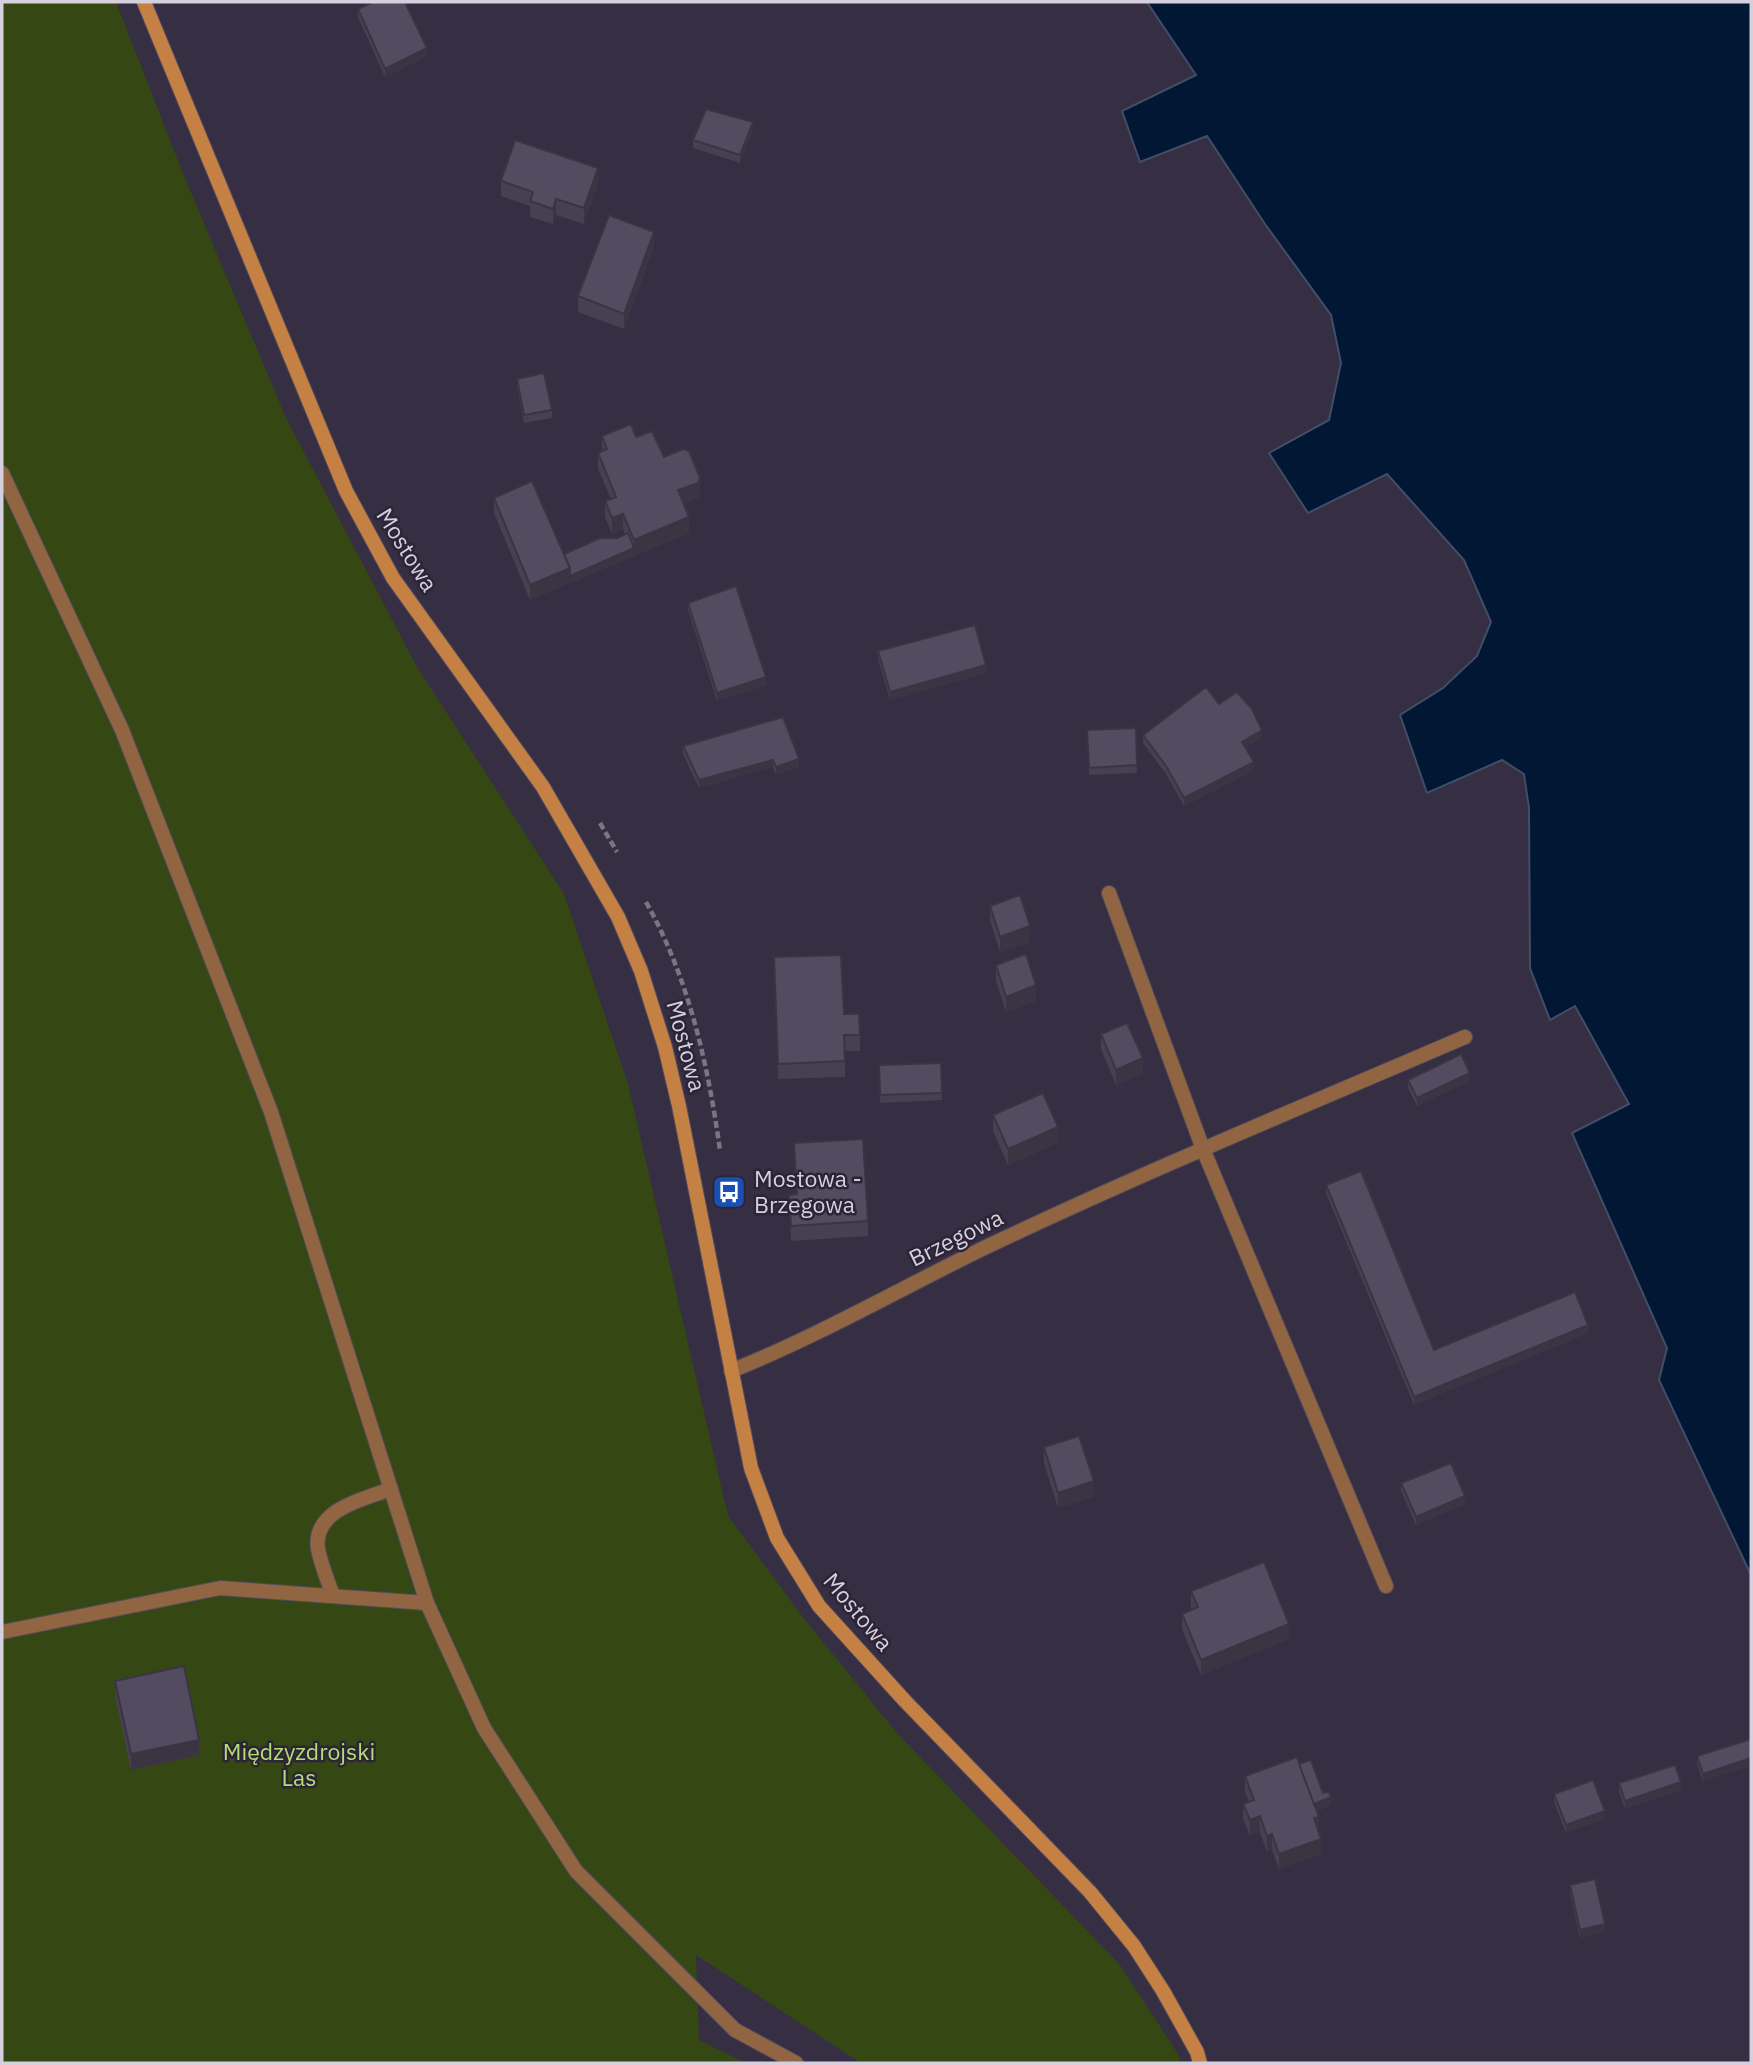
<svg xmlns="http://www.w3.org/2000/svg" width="1753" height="2065" font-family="'IBM Plex Sans',sans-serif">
  <rect width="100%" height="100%" fill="#362e42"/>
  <path fill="#354814" d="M 2,2 L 116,2 L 184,176 L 286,418 L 417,667 L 564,894 L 628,1084 L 728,1516 L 802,1616 L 896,1732 L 1120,1965 L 1178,2054 L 1181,2063 L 861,2063 L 696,1955 L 699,2040 L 746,2063 L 2,2063 Z"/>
  <path fill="#011734" stroke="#414e67" stroke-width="2" d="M 1147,2 L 1751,2 L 1751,1575 L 1659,1380 L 1667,1348 L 1572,1133 L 1629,1104 L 1575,1006 L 1550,1020 L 1530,968 L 1529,808 L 1524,774 L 1502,760 L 1427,793 L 1400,715 L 1443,688 L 1477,656 L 1491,622 L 1464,560 L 1387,474 L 1308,513 L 1269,453 L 1329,420 L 1341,363 L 1331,315 L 1265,224 L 1207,136 L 1140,162 L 1122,111 L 1196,75 Z"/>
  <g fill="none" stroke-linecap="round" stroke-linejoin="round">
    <defs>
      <g id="lane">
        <path d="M 2,473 L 122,730 L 271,1112 L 427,1603 L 484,1728 L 576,1871 L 735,2030 L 796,2063"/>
        <path d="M 333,1596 C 328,1581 321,1565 318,1549 C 312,1510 363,1499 391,1489"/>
        <path d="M 2,1632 L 220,1588 L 427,1603"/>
      </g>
      <g id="street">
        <path d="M 1109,893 L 1203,1149 L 1386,1586"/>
        <path d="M 731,1371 C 818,1336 900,1289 984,1248 C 1142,1173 1304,1106 1465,1037"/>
      </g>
      <path id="secondary" d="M 144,2 L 346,491 L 393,578 L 543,787 L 618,917 L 641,971 L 665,1047 L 679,1106 L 751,1468 L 777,1538 L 819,1606 L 905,1701 L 1090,1892 L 1134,1946 L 1163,1991 L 1197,2052 L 1200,2063"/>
    </defs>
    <use href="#lane" stroke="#534b5e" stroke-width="16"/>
    <use href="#street" stroke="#534b5e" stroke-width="16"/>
    <use href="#secondary" stroke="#534b5e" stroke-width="16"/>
    <g stroke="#7b7485" stroke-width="4.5" stroke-dasharray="7 3.5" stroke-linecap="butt">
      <path d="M 600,823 L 617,852"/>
      <path d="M 646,902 C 689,978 708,1065 720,1150"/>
    </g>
    <use href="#lane" stroke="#916541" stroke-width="14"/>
    <use href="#street" stroke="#916541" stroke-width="14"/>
    <use href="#secondary" stroke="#c58044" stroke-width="14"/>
  </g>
  <g fill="#474053">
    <path d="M 358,9 L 427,56 L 385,77 L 358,17 Z"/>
    <path d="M 753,130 L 740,163 L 693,148 L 693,140 Z"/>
    <path d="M 501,181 L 598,183 L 584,224 L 556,215 L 553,224 L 530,217 L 530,206 L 501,196 Z"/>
    <path d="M 654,247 L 624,329 L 578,312 L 578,296 Z"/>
    <path d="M 517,379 L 552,410 L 552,418 L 524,423 L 517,386 Z"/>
    <path d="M 602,436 L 636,437 L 664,457 L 700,493 L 698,498 L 683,504 L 689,533 L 530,600 L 494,513 L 494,498 L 564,554 L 617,538 L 625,534 L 623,529 L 612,534 L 605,517 L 605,501 L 611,499 L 598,469 L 598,453 L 602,452 Z"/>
    <path d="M 688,603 L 766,685 L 717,701 L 688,610 Z"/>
    <path d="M 878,651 L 986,673 L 890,700 L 878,659 Z"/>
    <path d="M 1219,704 L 1262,738 L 1245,748 L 1254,770 L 1184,806 L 1166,774 L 1143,743 L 1143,735 Z"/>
    <path d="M 783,717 L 799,767 L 776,775 L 773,767 L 699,788 L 683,754 L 683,746 Z"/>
    <path d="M 1136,728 L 1137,773 L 1089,775 L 1087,738 Z"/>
    <path d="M 990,906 L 1030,942 L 1000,952 L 990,921 Z"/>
    <path d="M 774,957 L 844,1014 L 860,1035 L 860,1051 L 845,1051 L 845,1077 L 778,1079 Z"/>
    <path d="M 996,965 L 1036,1001 L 1006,1012 L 996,981 Z"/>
    <path d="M 1101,1034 L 1143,1074 L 1116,1085 L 1101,1049 Z"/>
    <path d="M 941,1063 L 942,1100 L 880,1103 L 879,1065 Z"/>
    <path d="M 1408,1080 L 1470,1081 L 1417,1106 L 1408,1088 Z"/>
    <path d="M 993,1115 L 1058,1143 L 1008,1165 L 993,1131 Z"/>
    <path d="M 794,1143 L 868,1221 L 868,1236 L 791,1241 L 789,1195 L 796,1194 Z"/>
    <path d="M 1326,1185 L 1434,1350 L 1588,1333 L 1414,1405 L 1326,1193 Z"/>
    <path d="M 1044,1447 L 1094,1497 L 1058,1508 L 1044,1463 Z"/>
    <path d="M 1401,1483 L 1465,1504 L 1416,1525 L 1401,1491 Z"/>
    <path d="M 1191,1591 L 1289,1639 L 1201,1675 L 1182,1629 L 1182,1614 L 1193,1610 L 1191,1607 Z"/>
    <path d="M 115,1681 L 199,1755 L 131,1770 L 115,1696 Z"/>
    <path d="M 1751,1739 L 1703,1781 L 1697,1764 L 1697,1756 Z"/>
    <path d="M 1299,1764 L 1323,1793 L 1331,1805 L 1316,1811 L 1321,1854 L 1279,1869 L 1272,1850 L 1267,1852 L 1260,1832 L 1250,1836 L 1243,1819 L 1243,1804 L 1249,1802 L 1245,1792 L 1245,1776 Z"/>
    <path d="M 1619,1783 L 1681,1790 L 1625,1809 L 1619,1791 Z"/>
    <path d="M 1554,1794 L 1605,1819 L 1566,1833 L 1554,1802 Z"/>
    <path d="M 1570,1885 L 1605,1932 L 1580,1938 L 1570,1893 Z"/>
  </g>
  <g fill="#3a3443">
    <path d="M 427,48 L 427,56 L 385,77 L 385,69 Z"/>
    <path d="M 753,122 L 753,130 L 740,163 L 740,155 Z"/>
    <path d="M 598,168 L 598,183 L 584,224 L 584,208 Z"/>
    <path d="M 556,199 L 556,215 L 553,224 L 553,209 Z"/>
    <path d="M 654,232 L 654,247 L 624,329 L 624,314 Z"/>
    <path d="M 700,478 L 700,493 L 698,498 L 678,506 L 678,490 Z"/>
    <path d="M 623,514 L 623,529 L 612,534 L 612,518 Z"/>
    <path d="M 689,517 L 689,533 L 530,600 L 530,585 L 570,568 L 634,548 L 634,540 Z"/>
    <path d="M 986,665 L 986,673 L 890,700 L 890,692 Z"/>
    <path d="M 766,677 L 766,685 L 717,701 L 717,693 Z"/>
    <path d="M 1262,730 L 1262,738 L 1242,750 L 1242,742 Z"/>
    <path d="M 799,759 L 799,767 L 776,775 L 776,767 Z"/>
    <path d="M 773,760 L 773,767 L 699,788 L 699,780 Z"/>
    <path d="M 1254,762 L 1254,770 L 1184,806 L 1184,798 Z"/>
    <path d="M 1030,926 L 1030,942 L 1000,952 L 1000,937 Z"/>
    <path d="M 1036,985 L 1036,1001 L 1006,1012 L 1006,997 Z"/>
    <path d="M 1143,1058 L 1143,1074 L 1116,1085 L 1116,1070 Z"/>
    <path d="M 1470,1073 L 1470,1081 L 1417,1106 L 1417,1098 Z"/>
    <path d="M 1058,1127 L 1058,1143 L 1008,1165 L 1008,1149 Z"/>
    <path d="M 1588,1325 L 1588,1333 L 1414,1405 L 1414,1397 Z"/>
    <path d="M 1094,1481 L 1094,1497 L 1058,1508 L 1058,1493 Z"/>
    <path d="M 1465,1496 L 1465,1504 L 1416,1525 L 1416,1517 Z"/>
    <path d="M 1289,1624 L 1289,1639 L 1201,1675 L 1201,1660 Z"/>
    <path d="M 199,1740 L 199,1755 L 131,1770 L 131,1754 Z"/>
    <path d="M 1751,1758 L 1751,1766 L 1703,1781 L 1703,1774 Z"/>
    <path d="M 1681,1782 L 1681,1790 L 1625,1809 L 1625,1801 Z"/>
    <path d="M 1331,1797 L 1331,1805 L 1311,1812 L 1311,1804 Z"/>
    <path d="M 1605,1811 L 1605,1819 L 1566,1833 L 1566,1825 Z"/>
    <path d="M 1260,1816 L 1260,1832 L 1250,1836 L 1250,1820 Z"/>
    <path d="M 1319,1817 L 1319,1832 L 1314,1818 Z"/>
    <path d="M 1272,1834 L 1272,1850 L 1267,1852 L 1267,1836 Z"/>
    <path d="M 1321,1839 L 1321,1854 L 1279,1869 L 1279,1854 Z"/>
    <path d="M 1605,1924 L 1605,1932 L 1580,1938 L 1580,1930 Z"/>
  </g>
  <g fill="#534b60" stroke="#3a3443" stroke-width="2">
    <path d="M 373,2 L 405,2 L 427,48 L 385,69 L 358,9 Z"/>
    <path d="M 706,109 L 753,122 L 740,155 L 693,140 Z"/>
    <path d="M 515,140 L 598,168 L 584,208 L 556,199 L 553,209 L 530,201 L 533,192 L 501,181 Z"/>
    <path d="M 609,215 L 654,232 L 624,314 L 578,296 Z"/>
    <path d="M 544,373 L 552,410 L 524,415 L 517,379 Z"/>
    <path d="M 631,424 L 636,437 L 652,431 L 664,457 L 683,449 L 689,451 L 700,478 L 698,483 L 678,490 L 689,517 L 634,540 L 623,514 L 612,518 L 605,501 L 616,497 L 598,453 L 607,449 L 602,436 Z"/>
    <path d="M 532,481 L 570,568 L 530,585 L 494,498 Z"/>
    <path d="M 628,533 L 634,548 L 570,576 L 570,568 L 564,554 L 600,538 L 617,538 Z"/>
    <path d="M 736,586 L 766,677 L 717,693 L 688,603 Z"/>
    <path d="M 975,625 L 986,665 L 890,692 L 878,651 Z"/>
    <path d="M 1206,687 L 1219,704 L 1237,692 L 1252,709 L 1262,730 L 1242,742 L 1254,762 L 1184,798 L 1166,766 L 1143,735 Z"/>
    <path d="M 783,717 L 799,759 L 776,767 L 773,760 L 699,780 L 683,746 Z"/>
    <path d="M 1136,728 L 1137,765 L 1089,768 L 1087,730 Z"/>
    <path d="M 1020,895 L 1030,926 L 1000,937 L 990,906 Z"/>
    <path d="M 1026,954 L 1036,985 L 1006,997 L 996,965 Z"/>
    <path d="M 841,955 L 844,1014 L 859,1014 L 860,1035 L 844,1035 L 845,1061 L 778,1064 L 774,957 Z"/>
    <path d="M 1127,1023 L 1143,1058 L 1116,1070 L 1101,1034 Z"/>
    <path d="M 1461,1054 L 1470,1073 L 1417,1098 L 1408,1080 Z"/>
    <path d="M 941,1063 L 942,1093 L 880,1095 L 879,1065 Z"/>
    <path d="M 1043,1093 L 1058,1127 L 1008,1149 L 993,1115 Z"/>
    <path d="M 863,1139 L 868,1221 L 791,1226 L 789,1195 L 797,1194 L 794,1143 Z"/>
    <path d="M 1361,1171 L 1434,1350 L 1575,1292 L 1588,1325 L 1414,1397 L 1326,1185 Z"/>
    <path d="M 1079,1436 L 1094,1481 L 1058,1493 L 1044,1447 Z"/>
    <path d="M 1451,1463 L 1465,1496 L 1416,1517 L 1401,1483 Z"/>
    <path d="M 1264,1562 L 1289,1624 L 1201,1660 L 1182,1614 L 1198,1607 L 1191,1591 Z"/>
    <path d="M 184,1666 L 199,1740 L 131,1754 L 115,1681 Z"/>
    <path d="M 1751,1739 L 1751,1758 L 1703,1774 L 1697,1756 Z"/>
    <path d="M 1297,1757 L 1319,1817 L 1314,1818 L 1321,1839 L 1279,1854 L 1272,1834 L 1267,1836 L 1260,1816 L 1250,1820 L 1243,1804 L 1254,1800 L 1245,1776 Z"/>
    <path d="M 1311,1760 L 1323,1793 L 1329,1792 L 1331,1797 L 1314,1804 L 1299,1764 Z"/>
    <path d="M 1675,1765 L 1681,1782 L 1625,1801 L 1619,1783 Z"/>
    <path d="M 1593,1780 L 1605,1811 L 1566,1825 L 1554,1794 Z"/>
    <path d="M 1595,1879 L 1605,1924 L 1580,1930 L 1570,1885 Z"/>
  </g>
  <defs>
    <symbol id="bus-square" viewBox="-11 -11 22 22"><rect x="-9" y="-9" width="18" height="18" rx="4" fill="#1a4fb4" stroke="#2c2437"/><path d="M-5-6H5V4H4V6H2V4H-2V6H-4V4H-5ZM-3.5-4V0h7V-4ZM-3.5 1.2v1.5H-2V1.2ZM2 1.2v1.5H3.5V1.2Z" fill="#fff"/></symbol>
  </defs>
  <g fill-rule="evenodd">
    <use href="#bus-square" x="710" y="1173" width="38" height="38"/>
  </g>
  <g text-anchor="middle" stroke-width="5" stroke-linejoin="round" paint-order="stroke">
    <g font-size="23" fill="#d5d0dd" stroke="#2c2437">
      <text transform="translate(407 550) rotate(58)" y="8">Mostowa</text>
      <text transform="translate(686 1046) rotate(75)" y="8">Mostowa</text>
      <text transform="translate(956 1238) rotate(-26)" y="8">Brzegowa</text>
      <text transform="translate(858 1612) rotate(50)" y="8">Mostowa</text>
    </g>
    <g font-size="23" fill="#d5d0dd" stroke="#2c2437" text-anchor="start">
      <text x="754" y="1187">Mostowa -<tspan x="754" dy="26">Brzegowa</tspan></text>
    </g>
    <g font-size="23" fill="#b4dd76" stroke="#2c2437">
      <text x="299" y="1760">Międzyzdrojski<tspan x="299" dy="26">Las</tspan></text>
    </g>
  </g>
  <rect width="1753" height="2065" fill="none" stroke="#d5d0dd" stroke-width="7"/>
</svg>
